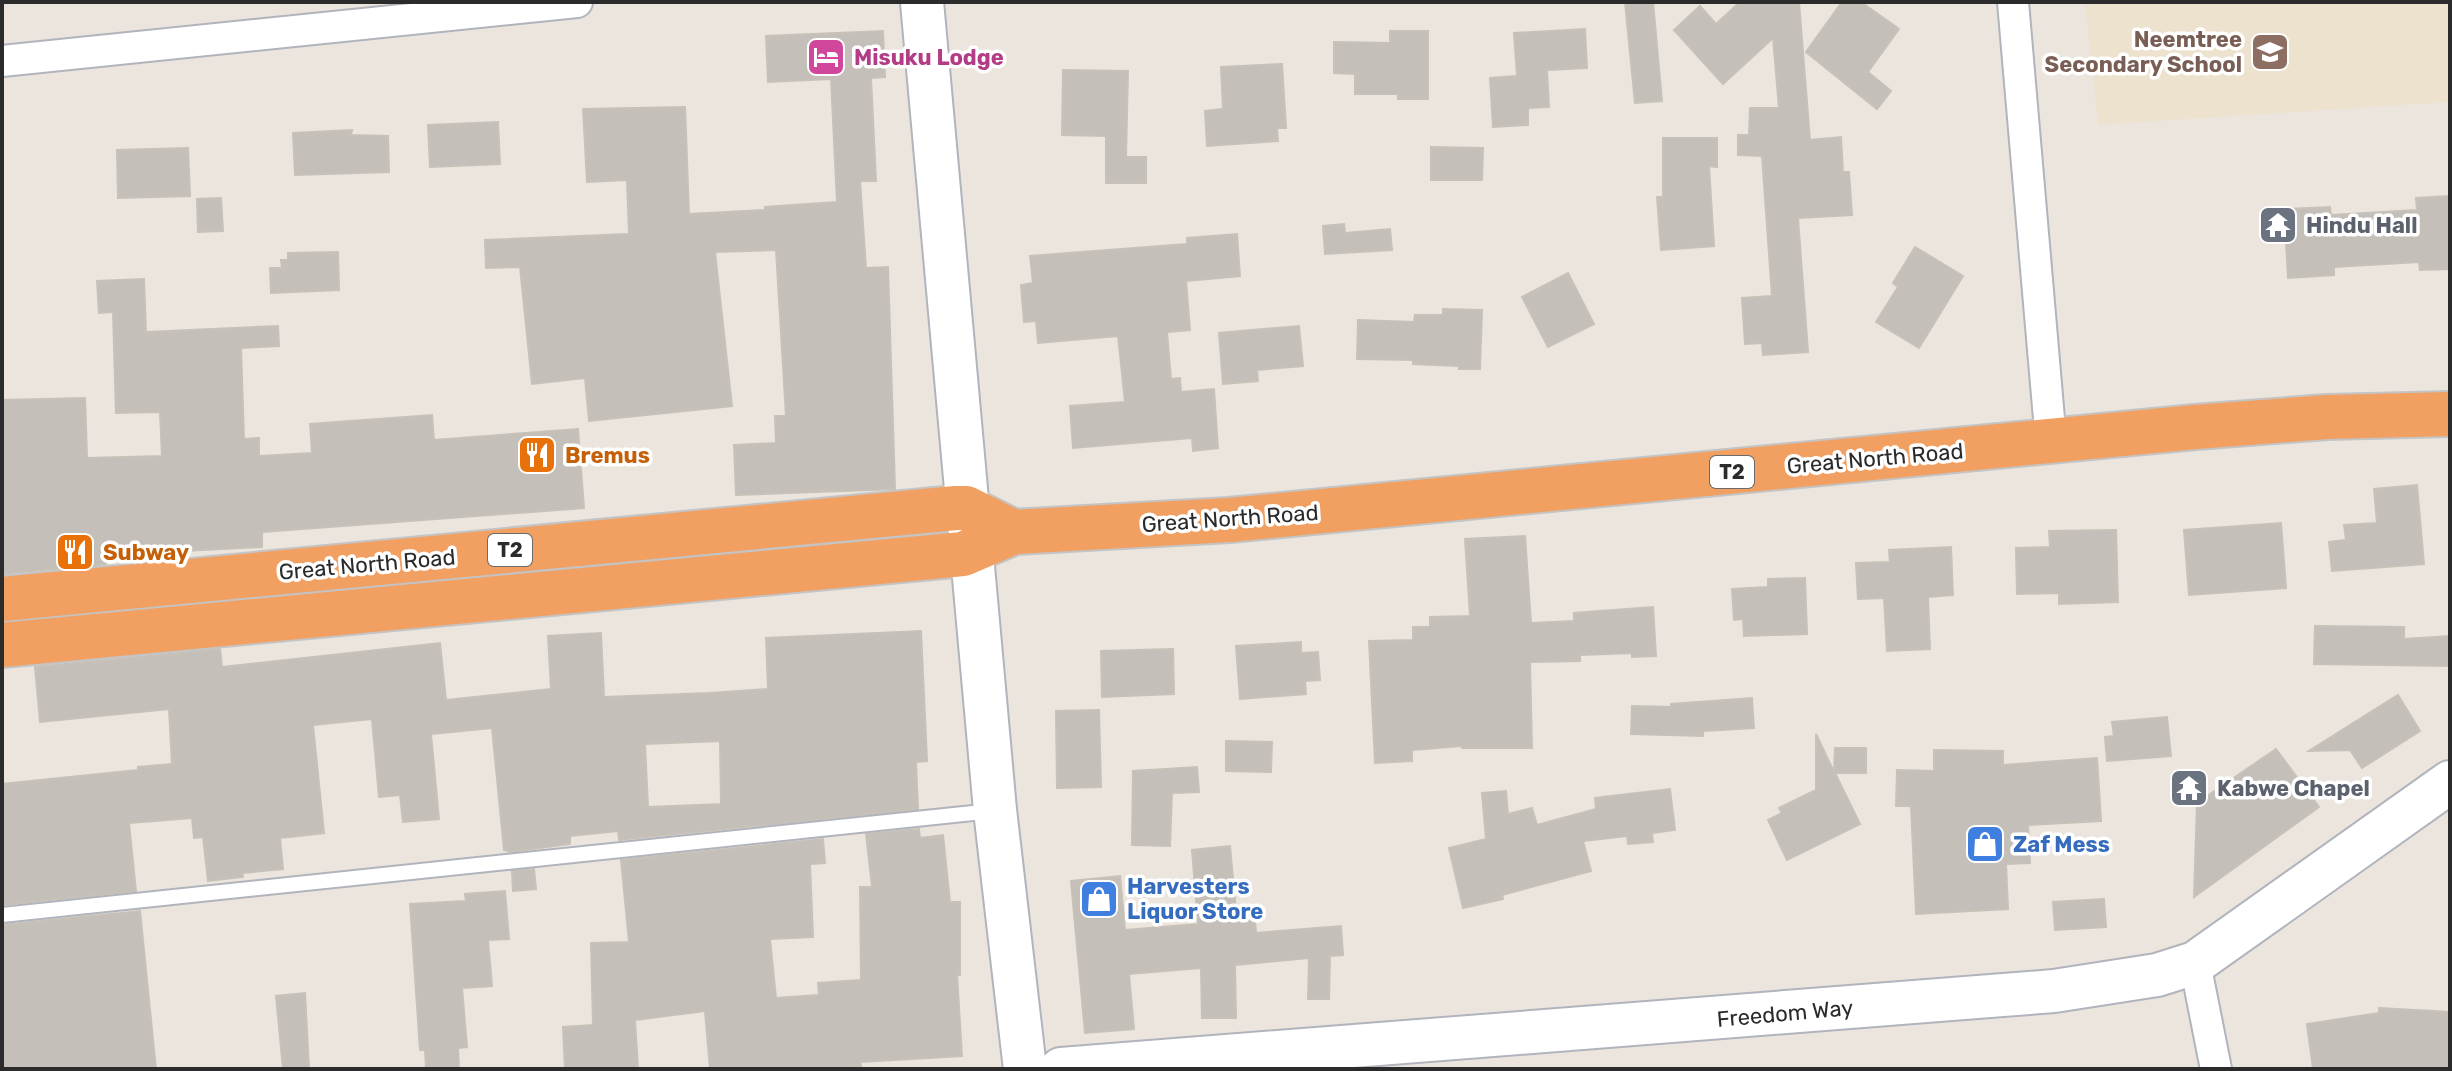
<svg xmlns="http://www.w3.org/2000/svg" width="2452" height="1071" font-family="Rubik,sans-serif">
  <rect width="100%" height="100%" fill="#ebe5de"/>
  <path fill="#ece2ce" d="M 2085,2 L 2450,2 L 2450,102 L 2098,125 Z"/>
  <g fill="#c4c0b9" stroke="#c7c1b7" stroke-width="2" fill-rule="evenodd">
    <path d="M 1625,2 L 1653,2 L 1662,101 L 1635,103 Z"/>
    <path d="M 1740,2 L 1799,2 L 1810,140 L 1841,137 L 1843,172 L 1849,172 L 1852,215 L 1798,218 L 1808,352 L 1763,355 L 1762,343 L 1745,344 L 1742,298 L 1772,296 L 1762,156 L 1738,155 L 1738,135 L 1749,135 L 1750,108 L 1779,108 L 1773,38 L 1723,84 L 1674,30 L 1700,6 L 1716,24 Z"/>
    <path d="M 1842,2 L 1861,2 L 1899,29 L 1868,72 L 1891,91 L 1877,109 L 1806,52 Z"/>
    <path d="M 1585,29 L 1587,68 L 1547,70 L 1549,107 L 1528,108 L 1528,125 L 1493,127 L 1490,78 L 1517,76 L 1514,33 Z"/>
    <path d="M 883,31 L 885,77 L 871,78 L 876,181 L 860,181 L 866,268 L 888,267 L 895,489 L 736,495 L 734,445 L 776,443 L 775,416 L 786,416 L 776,250 L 715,252 L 732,406 L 589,421 L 585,378 L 532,384 L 520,267 L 486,268 L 485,240 L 629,234 L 627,180 L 587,182 L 583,109 L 685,107 L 689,214 L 765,210 L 765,207 L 837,202 L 831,79 L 768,82 L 766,36 Z"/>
    <path d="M 1390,31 L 1428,31 L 1428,99 L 1398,99 L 1398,94 L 1355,94 L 1355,74 L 1334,73 L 1334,42 L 1390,43 Z"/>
    <path d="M 1282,64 L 1286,128 L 1277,128 L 1278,141 L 1207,146 L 1205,111 L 1223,109 L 1221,67 Z"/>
    <path d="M 1063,70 L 1128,71 L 1126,157 L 1146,157 L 1146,183 L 1106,183 L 1106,136 L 1062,135 Z"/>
    <path d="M 498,122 L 500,164 L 430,167 L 428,125 Z"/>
    <path d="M 352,130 L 351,135 L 388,136 L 389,172 L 295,175 L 293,133 Z"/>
    <path d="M 1663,138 L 1717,138 L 1717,167 L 1709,166 L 1714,246 L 1661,250 L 1657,197 L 1663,197 Z"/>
    <path d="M 1431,147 L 1483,148 L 1482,180 L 1431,180 Z"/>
    <path d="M 188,148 L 190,196 L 118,198 L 117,150 Z"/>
    <path d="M 2450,196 L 2450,269 L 2420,270 L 2419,262 L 2334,267 L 2334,275 L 2288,278 L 2284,209 L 2330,207 L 2331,215 L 2417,210 L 2416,198 Z"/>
    <path d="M 221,198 L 223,231 L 198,232 L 197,199 Z"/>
    <path d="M 1344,224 L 1345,233 L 1390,229 L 1392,250 L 1325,254 L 1323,226 Z"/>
    <path d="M 1237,234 L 1240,276 L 1186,281 L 1190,330 L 1167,332 L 1171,379 L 1180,378 L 1181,392 L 1214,389 L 1218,448 L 1193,451 L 1192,438 L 1073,448 L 1070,406 L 1125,402 L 1118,336 L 1038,343 L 1036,321 L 1024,322 L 1021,285 L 1033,283 L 1030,256 L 1187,244 L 1187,238 Z"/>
    <path d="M 1915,247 L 1963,276 L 1919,348 L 1876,322 L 1898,287 L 1893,283 Z"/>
    <path d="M 338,252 L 339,290 L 271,293 L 270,268 L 282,268 L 281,260 L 288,260 L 288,253 Z"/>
    <path d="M 1568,273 L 1594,324 L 1548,347 L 1522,297 Z"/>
    <path d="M 144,279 L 146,332 L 278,326 L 279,346 L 241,348 L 244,439 L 259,438 L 259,456 L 312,453 L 310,424 L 432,415 L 434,440 L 578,429 L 584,508 L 262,532 L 262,547 L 105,555 L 106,564 L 2,574 L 2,400 L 85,398 L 87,458 L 162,456 L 160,412 L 116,413 L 113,312 L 99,313 L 97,281 Z"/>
    <path d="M 1443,309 L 1482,310 L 1480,369 L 1459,369 L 1459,366 L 1413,364 L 1413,360 L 1357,359 L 1358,320 L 1414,322 L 1415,315 L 1443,315 Z"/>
    <path d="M 1299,326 L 1303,366 L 1257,370 L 1258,381 L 1223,384 L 1219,333 Z"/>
    <path d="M 2417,485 L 2424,564 L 2332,571 L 2329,542 L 2346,540 L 2344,525 L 2377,523 L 2374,489 Z"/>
    <path d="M 2281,523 L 2286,588 L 2189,595 L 2184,530 Z"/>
    <path d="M 2116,530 L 2118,602 L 2059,604 L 2059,593 L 2017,594 L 2016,548 L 2050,547 L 2049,531 Z"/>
    <path d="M 1525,536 L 1531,623 L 1574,621 L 1574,613 L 1653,607 L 1656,656 L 1632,657 L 1632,653 L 1580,655 L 1580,661 L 1530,662 L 1532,748 L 1462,748 L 1462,746 L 1412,750 L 1412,761 L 1375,763 L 1369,641 L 1413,640 L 1413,627 L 1430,627 L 1430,617 L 1470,616 L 1465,539 Z"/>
    <path d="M 1951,547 L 1953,595 L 1928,597 L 1930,649 L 1887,651 L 1884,598 L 1858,599 L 1856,563 L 1890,562 L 1889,550 Z"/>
    <path d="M 1805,578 L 1807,634 L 1744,636 L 1743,619 L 1734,620 L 1732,589 L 1768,587 L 1768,579 Z"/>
    <path d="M 2315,626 L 2404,627 L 2404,639 L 2450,636 L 2450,666 L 2314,664 Z"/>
    <path d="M 921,631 L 927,761 L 916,762 L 918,809 L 619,840 L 618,831 L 570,836 L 570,844 L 511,852 L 504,850 L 492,728 L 431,734 L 439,819 L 403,822 L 400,795 L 379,797 L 372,719 L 313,725 L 324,833 L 280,838 L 283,869 L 242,873 L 243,877 L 208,881 L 203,837 L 194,838 L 192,818 L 129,823 L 136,891 L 2,905 L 2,784 L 138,770 L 138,767 L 172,764 L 169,709 L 40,722 L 35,667 L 220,649 L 222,667 L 440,643 L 446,700 L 551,689 L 548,636 L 601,633 L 604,697 L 709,693 L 768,689 L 766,638 ZM 720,741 L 721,804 L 648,807 L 645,744 Z"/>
    <path d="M 1301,642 L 1301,653 L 1318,652 L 1320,680 L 1305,681 L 1306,694 L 1240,699 L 1236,646 Z"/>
    <path d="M 1173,649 L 1174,694 L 1102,697 L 1101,651 Z"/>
    <path d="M 2398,695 L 2420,731 L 2362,768 L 2350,750 L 2309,751 Z"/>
    <path d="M 1752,698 L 1754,728 L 1703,731 L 1703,736 L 1631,734 L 1632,706 L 1671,707 L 1671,704 Z"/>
    <path d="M 1099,710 L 1101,787 L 1057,788 L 1056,711 Z"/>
    <path d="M 2167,717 L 2171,756 L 2107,761 L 2105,737 L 2114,736 L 2112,722 Z"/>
    <path d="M 1816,734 L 1834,772 L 1835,748 L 1866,748 L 1866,773 L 1835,773 L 1860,824 L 1787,860 L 1768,820 L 1782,813 L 1779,808 L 1816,790 Z"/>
    <path d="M 1226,741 L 1272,742 L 1271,772 L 1226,771 Z"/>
    <path d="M 2276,749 L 2319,807 L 2194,897 L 2197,803 Z"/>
    <path d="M 1934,750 L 2003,751 L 2003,765 L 2097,758 L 2101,821 L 2028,825 L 2030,863 L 2006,864 L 2008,909 L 1916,914 L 1911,806 L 1896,806 L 1897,770 L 1934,771 Z"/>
    <path d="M 1197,767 L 1199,792 L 1172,793 L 1170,846 L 1132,845 L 1133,771 Z"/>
    <path d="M 1670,789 L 1675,830 L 1652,833 L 1653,842 L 1628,844 L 1627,836 L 1583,841 L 1591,871 L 1502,895 L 1503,899 L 1463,908 L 1449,848 L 1486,839 L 1482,793 L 1506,791 L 1508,814 L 1532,808 L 1537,825 L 1596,809 L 1595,798 Z"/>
    <path d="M 919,829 L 920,838 L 943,835 L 950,902 L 960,902 L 960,975 L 957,975 L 962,1056 L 860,1062 L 861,1066 L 822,1069 L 710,1069 L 705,1011 L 635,1020 L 638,1069 L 565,1069 L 563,1027 L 593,1025 L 591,943 L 629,942 L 621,860 L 823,839 L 825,863 L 810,864 L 813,937 L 770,939 L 776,998 L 819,995 L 818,983 L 861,980 L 860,887 L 872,887 L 866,834 Z"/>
    <path d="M 1230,846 L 1237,921 L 1255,920 L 1256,933 L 1341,926 L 1343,955 L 1330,956 L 1329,999 L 1308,999 L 1309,958 L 1235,965 L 1236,1018 L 1202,1018 L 1201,968 L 1129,974 L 1134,1029 L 1085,1033 L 1071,881 L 1120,876 L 1125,930 L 1198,924 L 1192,850 Z"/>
    <path d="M 534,869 L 536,889 L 513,891 L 512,871 Z"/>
    <path d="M 505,891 L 509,939 L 488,940 L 492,986 L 462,988 L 467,1047 L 458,1048 L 459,1069 L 426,1069 L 425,1050 L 420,1050 L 410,904 L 466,901 L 465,894 Z"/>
    <path d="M 2104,899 L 2106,927 L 2055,930 L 2053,902 Z"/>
    <path d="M 140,911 L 156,1069 L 2,1069 L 2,925 Z"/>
    <path d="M 305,993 L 309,1069 L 283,1069 L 276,996 Z"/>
    <path d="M 2379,1008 L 2450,1012 L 2450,1069 L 2313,1069 L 2307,1024 L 2379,1013 Z"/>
  </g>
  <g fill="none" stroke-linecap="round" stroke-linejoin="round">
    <defs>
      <path id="lane" d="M 2,915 L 992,811"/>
      <g id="street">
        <path d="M 2013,2 L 2051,442"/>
        <path d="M 2,61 L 577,2"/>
        <path d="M 2195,963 L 2216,1069"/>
      </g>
      <g id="secondary">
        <path d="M 922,2 L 995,810 L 1025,1069"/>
        <path d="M 1061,1069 L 2054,991 L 2157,975 L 2195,963 L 2450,782"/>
      </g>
      <g id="highway">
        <path d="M 2,599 L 956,508 L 966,508 L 1014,532"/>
        <path d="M 2,645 L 963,554 L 1014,532 L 1229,520 L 2195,427 L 2327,417 L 2450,414"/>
      </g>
    </defs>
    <use href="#lane" stroke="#b1b4bd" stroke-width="18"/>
    <use href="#street" stroke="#b1b4bd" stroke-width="34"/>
    <use href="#secondary" stroke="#b1b4bd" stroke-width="46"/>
    <use href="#highway" stroke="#c4c4c4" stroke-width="48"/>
    <use href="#lane" stroke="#fff" stroke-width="14"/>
    <use href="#street" stroke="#fff" stroke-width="30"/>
    <use href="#secondary" stroke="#fff" stroke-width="42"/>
    <use href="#highway" stroke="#f29f62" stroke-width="44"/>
  </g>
  <defs>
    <symbol id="school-square" viewBox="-11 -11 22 22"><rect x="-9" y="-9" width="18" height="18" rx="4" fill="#8d6e63" stroke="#fff"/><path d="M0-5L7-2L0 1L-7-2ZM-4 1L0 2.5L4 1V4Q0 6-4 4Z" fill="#fff"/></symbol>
    <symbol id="hotel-square" viewBox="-11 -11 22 22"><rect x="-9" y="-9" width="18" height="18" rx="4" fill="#d1479c" stroke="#fff"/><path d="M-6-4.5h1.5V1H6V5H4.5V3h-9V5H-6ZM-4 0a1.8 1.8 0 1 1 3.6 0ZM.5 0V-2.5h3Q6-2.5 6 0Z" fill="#fff"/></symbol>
    <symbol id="temple-square" viewBox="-11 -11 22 22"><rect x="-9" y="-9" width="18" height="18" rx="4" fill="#6b7280" stroke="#fff"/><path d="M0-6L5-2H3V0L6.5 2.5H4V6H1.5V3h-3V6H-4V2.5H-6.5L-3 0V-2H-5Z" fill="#fff"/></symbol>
    <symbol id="restaurant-square" viewBox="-11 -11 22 22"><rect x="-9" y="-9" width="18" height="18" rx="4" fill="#e8710a" stroke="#fff"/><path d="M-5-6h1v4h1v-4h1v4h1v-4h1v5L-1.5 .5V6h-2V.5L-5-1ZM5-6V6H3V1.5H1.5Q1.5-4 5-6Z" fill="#fff"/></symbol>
    <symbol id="shop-square" viewBox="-11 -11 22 22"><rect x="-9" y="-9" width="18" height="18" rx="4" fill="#3f7fe0" stroke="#fff"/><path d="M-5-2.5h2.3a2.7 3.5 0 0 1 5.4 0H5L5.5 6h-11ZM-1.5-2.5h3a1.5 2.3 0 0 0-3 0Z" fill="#fff"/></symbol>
  </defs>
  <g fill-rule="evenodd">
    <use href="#school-square" x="2248" y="30" width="44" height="44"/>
    <use href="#hotel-square" x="804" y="35" width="44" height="44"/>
    <use href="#temple-square" x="2256" y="203" width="44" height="44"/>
    <use href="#restaurant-square" x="515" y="433" width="44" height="44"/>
    <use href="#restaurant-square" x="53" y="530" width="44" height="44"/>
    <use href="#temple-square" x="2167" y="766" width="44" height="44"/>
    <use href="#shop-square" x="1963" y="822" width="44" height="44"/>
    <use href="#shop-square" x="1077" y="877" width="44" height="44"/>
  </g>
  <g text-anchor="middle" stroke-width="7" stroke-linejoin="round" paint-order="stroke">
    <g fill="#fff" stroke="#6b6b6b" stroke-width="2">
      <rect x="1710" y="456" width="44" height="32" rx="6"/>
      <rect x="488" y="534" width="44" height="32" rx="6"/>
    </g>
    <g font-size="20" font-weight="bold" fill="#2b2b2b">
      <text x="1732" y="479">T2</text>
      <text x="510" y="557">T2</text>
    </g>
    <g font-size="22" font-weight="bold" fill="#785e54" stroke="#fff" text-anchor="end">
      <text x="2242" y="47">Neemtree<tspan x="2242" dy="25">Secondary School</tspan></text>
    </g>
    <g font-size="22" font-weight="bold" fill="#b23c85" stroke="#fff" text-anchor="start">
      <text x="854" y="65">Misuku Lodge</text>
    </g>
    <g font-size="22" font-weight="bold" fill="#5b616d" stroke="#fff" text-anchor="start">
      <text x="2306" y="233">Hindu Hall</text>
      <text x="2217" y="796">Kabwe Chapel</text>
    </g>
    <g font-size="22" font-weight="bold" fill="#c56008" stroke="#fff" text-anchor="start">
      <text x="565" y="463">Bremus</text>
      <text x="103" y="560">Subway</text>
    </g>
    <g font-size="22" fill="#2b2b2b" stroke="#fff">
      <text transform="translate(1875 458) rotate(-5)" y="8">Great North Road</text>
      <text transform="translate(1230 518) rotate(-4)" y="8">Great North Road</text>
      <text transform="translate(367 564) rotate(-5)" y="8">Great North Road</text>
      <text transform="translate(1785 1013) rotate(-5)" y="8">Freedom Way</text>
    </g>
    <g font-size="22" font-weight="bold" fill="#366cbe" stroke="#fff" text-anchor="start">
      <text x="2013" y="852">Zaf Mess</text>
      <text x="1127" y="894">Harvesters<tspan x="1127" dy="25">Liquor Store</tspan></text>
    </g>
  </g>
  <rect width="2452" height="1071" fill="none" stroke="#2b2b2b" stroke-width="8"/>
</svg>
